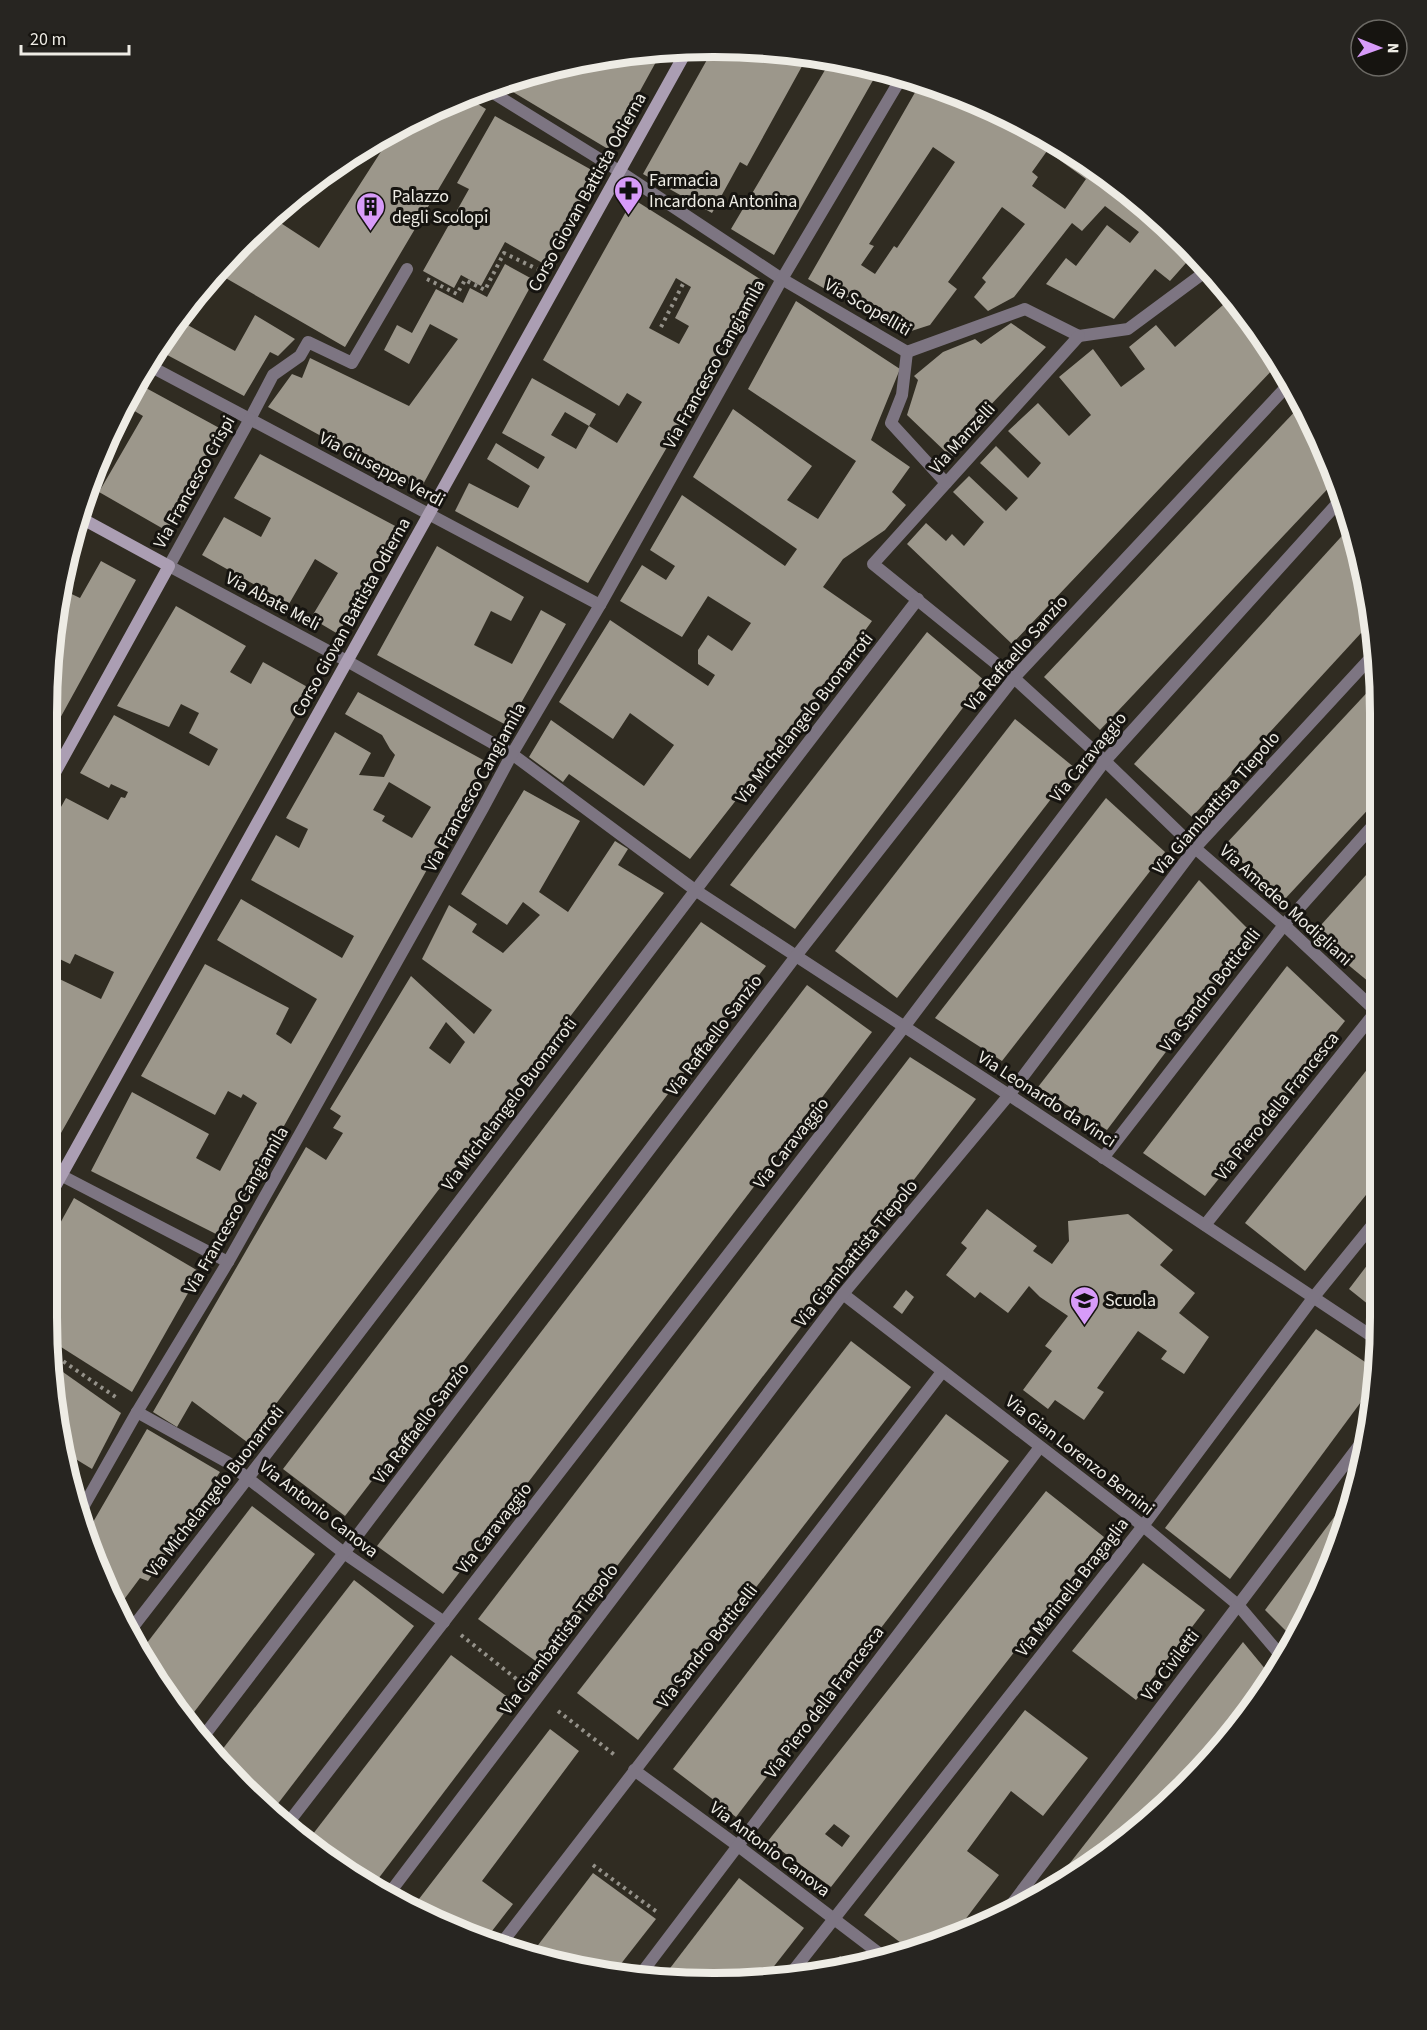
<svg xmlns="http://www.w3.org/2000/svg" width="1427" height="2030" font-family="'Source Sans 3',sans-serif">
  <rect width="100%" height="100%" fill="#302c22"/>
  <g fill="#9c978b" fill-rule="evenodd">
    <path d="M 757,48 L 880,68 L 774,255 L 731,229 L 825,70 L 806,59 L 747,166 L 740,162 L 712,213 L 643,174 L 713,49 Z"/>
    <path d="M 662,51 L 608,149 L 498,83 L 594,60 L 609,68 L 618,54 Z"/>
    <path d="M 921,82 L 975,103 L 1031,137 L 1035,132 L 1119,184 L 1194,254 L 1170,281 L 1155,269 L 1114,319 L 1046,284 L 1066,258 L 1076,266 L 1107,225 L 1130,243 L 1139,232 L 1105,206 L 1082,231 L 1072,223 L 1014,297 L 988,311 L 974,297 L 986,282 L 982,278 L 1025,224 L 1002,207 L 948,282 L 957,289 L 930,325 L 902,334 L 808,279 ZM 933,147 L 955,162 L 897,248 L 894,246 L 875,274 L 861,265 L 874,246 L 869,244 ZM 1047,151 L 1086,179 L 1065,209 L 1032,186 L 1038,177 L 1032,172 Z"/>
    <path d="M 466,97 L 486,109 L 345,347 L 217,273 L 270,216 L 319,248 L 382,150 L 370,143 L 380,136 Z"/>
    <path d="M 495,116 L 597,173 L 546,265 L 505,242 L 481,286 L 461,275 L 454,288 L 423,271 L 469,189 L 457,183 Z"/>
    <path d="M 633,199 L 760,279 L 684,418 L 588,583 L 455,511 L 469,483 L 518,508 L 530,486 L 487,459 L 496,443 L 538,469 L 545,457 L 502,433 L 532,378 L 596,414 L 589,426 L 565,412 L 551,435 L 576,449 L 589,426 L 617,443 L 642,402 L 627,393 L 619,406 L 543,360 ZM 676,278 L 691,287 L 675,318 L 689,326 L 679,344 L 649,328 Z"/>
    <path d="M 505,264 L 534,280 L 420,490 L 268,407 L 292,374 L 302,378 L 310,358 L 409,406 L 458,339 L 430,324 L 409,364 L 384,350 L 397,325 L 412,333 L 436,289 L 463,303 L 470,288 L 487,297 Z"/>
    <path d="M 200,291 L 202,292 L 184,323 L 235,351 L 255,315 L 295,339 L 278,356 L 270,352 L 244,396 L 156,349 L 185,307 Z"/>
    <path d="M 1231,298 L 1276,366 L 1012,644 L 907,544 L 926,523 L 946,541 L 952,534 L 964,546 L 984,522 L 953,492 L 969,476 L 1006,511 L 1018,498 L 980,463 L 996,446 L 1028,478 L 1036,469 L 1041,463 L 1008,431 L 1038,403 L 1069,436 L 1091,415 L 1059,377 L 1093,349 L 1121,387 L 1145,369 L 1129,347 L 1156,325 L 1175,347 Z"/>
    <path d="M 796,301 L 900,369 L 871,440 L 910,467 L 892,492 L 906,505 L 885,530 L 843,559 L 823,587 L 872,621 L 806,711 L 690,859 L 569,774 L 563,782 L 529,757 L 551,720 L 644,786 L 674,745 L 630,713 L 613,739 L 559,702 L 610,620 L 708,686 L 715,675 L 698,664 L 698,650 L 708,635 L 732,651 L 751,623 L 708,596 L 682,637 L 620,601 L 642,565 L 666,580 L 675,566 L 650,550 L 682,495 L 785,566 L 797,549 L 693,477 L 733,409 L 812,466 L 787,500 L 818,519 L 856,461 L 748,389 Z"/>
    <path d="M 1011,323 L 1046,347 L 962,435 L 968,441 L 951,457 L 907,415 L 918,380 L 914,376 L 943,352 L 975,339 L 981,344 Z"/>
    <path d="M 135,382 L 223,430 L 167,531 L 99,492 L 143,416 L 126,406 L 116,424 L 115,423 Z"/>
    <path d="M 1302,404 L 1312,419 L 1337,479 L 1100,730 L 1044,677 Z"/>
    <path d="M 260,454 L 399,528 L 338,634 L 311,618 L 338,573 L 315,559 L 289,604 L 202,555 L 224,517 L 261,537 L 271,518 L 234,498 Z"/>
    <path d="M 1351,526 L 1373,620 L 1192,817 L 1134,764 Z"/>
    <path d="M 71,544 L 78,548 L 63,574 L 62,574 Z"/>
    <path d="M 437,546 L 524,597 L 511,621 L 491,611 L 474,645 L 512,664 L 541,610 L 566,624 L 508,726 L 377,655 Z"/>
    <path d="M 101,561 L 136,580 L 47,742 L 47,713 L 50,678 L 62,655 L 53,650 L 59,588 L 80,598 Z"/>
    <path d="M 176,606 L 246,646 L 230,672 L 251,684 L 263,662 L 311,689 L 52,1149 L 47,1146 L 47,1048 L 55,1031 L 47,1027 L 51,1017 L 47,1014 L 47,973 L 101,999 L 114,972 L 75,954 L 70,964 L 47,953 L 47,832 L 66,798 L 108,820 L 121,797 L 125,798 L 128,792 L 111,784 L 109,788 L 80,773 L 114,715 L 209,766 L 218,749 L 189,733 L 199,713 L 181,704 L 169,727 L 117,706 Z"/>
    <path d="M 927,632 L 984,680 L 795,929 L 730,885 Z"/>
    <path d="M 1375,684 L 1376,801 L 1284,900 L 1224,846 Z"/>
    <path d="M 358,692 L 487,762 L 222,1237 L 91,1171 L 132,1092 L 209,1134 L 196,1158 L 220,1171 L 257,1103 L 243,1094 L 241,1098 L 228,1091 L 215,1115 L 141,1076 L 205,964 L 289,1008 L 276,1034 L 291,1044 L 317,999 L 217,940 L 241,899 L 342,958 L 354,936 L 251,880 L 276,835 L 299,848 L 308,829 L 286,818 L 335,732 L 371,753 L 359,775 L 384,777 L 395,755 L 390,749 L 382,735 L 345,714 ZM 389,782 L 431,807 L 412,838 L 382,821 L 385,816 L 373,810 Z"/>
    <path d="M 1015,719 L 1075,768 L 897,998 L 835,951 Z"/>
    <path d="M 524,790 L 580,821 L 539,892 L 568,912 L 615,841 L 628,849 L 618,865 L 664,893 L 247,1442 L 192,1401 L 177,1427 L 153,1412 L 306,1147 L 326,1160 L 343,1133 L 333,1128 L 341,1116 L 330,1109 L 411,976 L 474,1034 L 492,1010 L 422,959 L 449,905 L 477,924 L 472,932 L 503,953 L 540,915 L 523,902 L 507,925 L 461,894 ZM 446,1022 L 465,1042 L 450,1064 L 429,1048 Z"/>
    <path d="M 1106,798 L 1165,852 L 1002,1061 L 935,1018 Z"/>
    <path d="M 1376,864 L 1377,986 L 1375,987 L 1312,935 Z"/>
    <path d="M 1199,880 L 1254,935 L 1107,1130 L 1038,1087 Z"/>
    <path d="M 701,922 L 766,966 L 345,1516 L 283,1469 Z"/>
    <path d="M 1287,966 L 1345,1021 L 1205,1196 L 1143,1153 Z"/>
    <path d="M 807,985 L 872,1032 L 443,1594 L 377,1546 Z"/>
    <path d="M 910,1057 L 976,1099 L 541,1665 L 478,1619 Z"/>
    <path d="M 1377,1057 L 1378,1180 L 1305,1271 L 1245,1223 Z"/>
    <path d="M 74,1198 L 200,1272 L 132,1392 L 50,1340 L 47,1316 L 47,1247 Z"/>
    <path d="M 987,1209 L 1037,1246 L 1033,1251 L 1052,1264 L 1069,1241 L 1068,1221 L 1128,1214 L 1173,1250 L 1160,1265 L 1195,1293 L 1179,1313 L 1209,1337 L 1184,1374 L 1161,1359 L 1167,1351 L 1138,1331 L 1097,1388 L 1104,1392 L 1084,1420 L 1055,1400 L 1048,1409 L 1023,1390 L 1052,1351 L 1045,1346 L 1068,1316 L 1040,1297 L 1029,1286 L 1008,1313 L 980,1292 L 975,1298 L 946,1275 L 967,1248 L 961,1243 Z"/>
    <path d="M 1378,1251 L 1379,1264 L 1379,1313 L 1349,1289 Z"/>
    <path d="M 906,1290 L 914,1297 L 902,1314 L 893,1307 Z"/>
    <path d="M 1316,1329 L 1377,1370 L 1375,1383 L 1230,1579 L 1165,1528 Z"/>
    <path d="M 851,1341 L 911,1387 L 638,1740 L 577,1693 Z"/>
    <path d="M 53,1365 L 121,1413 L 92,1469 L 64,1452 Z"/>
    <path d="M 946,1414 L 1009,1461 L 736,1817 L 673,1769 Z"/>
    <path d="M 147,1429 L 220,1472 L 148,1581 L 140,1578 L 117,1609 L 97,1572 L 85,1536 Z"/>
    <path d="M 68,1480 L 81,1488 L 73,1501 L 69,1489 Z"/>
    <path d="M 1358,1485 L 1312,1611 L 1294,1639 L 1265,1610 Z"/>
    <path d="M 1046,1491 L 1104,1537 L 831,1887 L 768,1841 ZM 834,1824 L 850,1836 L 842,1847 L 825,1834 Z"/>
    <path d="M 252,1506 L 315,1554 L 188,1720 L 159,1687 L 140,1652 Z"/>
    <path d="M 1143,1563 L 1205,1610 L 1136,1700 L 1072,1651 Z"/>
    <path d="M 354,1580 L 414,1626 L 270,1814 L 218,1755 Z"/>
    <path d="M 1243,1642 L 1271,1676 L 1243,1722 L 1154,1818 L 1052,1886 Z"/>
    <path d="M 451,1655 L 513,1701 L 372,1887 L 343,1871 L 306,1843 Z"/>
    <path d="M 1025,1710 L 1088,1758 L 1043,1816 L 1011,1791 L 967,1851 L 999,1875 L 955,1933 L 909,1949 L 864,1915 Z"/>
    <path d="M 550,1729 L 579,1751 L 482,1881 L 513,1904 L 485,1940 L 458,1933 L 412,1908 Z"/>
    <path d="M 593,1873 L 656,1919 L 613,1974 L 532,1953 Z"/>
    <path d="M 739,1878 L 804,1928 L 764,1979 L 714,1983 L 661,1980 Z"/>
    <path d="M 840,1956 L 855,1967 L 843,1971 L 827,1972 Z"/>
  </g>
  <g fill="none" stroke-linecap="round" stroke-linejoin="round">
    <g stroke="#95928a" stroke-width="4" stroke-dasharray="3 4.5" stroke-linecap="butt">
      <path d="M 427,279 L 457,294 L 465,280 L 485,290 L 504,253 L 537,269"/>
      <path d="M 661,327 L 684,282"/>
      <path d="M 51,1353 L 117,1398"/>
      <path d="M 461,1635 L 519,1681"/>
      <path d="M 558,1711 L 616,1756"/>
      <path d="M 593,1865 L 657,1912"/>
    </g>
    <path stroke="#7d7582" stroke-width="12" d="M 250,419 L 273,375 L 300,356 L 308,342 L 352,363 L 407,269"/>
    <g stroke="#7d7582" stroke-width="12">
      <path d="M 485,88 L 619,171 L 782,279 L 907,352 L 1025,309 L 1079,336 L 1128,329 L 1209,269"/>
      <path d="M 1079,336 L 873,564 L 1014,678 L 1105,761 L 1195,848 L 1284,925 L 1377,1012"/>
      <path d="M 907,352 L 902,395 L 891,423 L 946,483"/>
      <path d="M 146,364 L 600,605"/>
      <path d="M 250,419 L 169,566 L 347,661 L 512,754 L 695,890 L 1009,1095 L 1379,1341"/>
      <path d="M 1103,1158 L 1284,925 L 1376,822"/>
      <path d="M 47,1168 L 228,1262"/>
      <path d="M 1205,1225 L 1377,1010"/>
      <path d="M 843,1294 L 1143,1526 L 1238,1605 L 1283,1658"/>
      <path d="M 137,1412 L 227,1462 L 344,1553 L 444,1622"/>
      <path d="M 78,1516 L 137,1412 L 228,1262 L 483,808 L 512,754 L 600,605 L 782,279 L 903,75"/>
      <path d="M 129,1632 C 395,1290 654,942 918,599"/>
      <path d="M 203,1737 L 344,1553 L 796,956 L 1014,678 L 1289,384"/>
      <path d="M 634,1770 L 738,1846 L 884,1957"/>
      <path d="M 285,1827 L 904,1027 L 1105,761 L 1344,496"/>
      <path d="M 388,1895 L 843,1294 L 1009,1095 L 1195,848 L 1375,653"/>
      <path d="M 1002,1917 L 1367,1435"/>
      <path d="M 501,1944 L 942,1372"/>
      <path d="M 789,1976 L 1143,1526 L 1313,1298 L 1378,1218"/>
      <path d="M 637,1979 L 1040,1447"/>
    </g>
    <g stroke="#ab9eb3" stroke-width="12">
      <path d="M 47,787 L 169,566 L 79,517"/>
      <path d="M 47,1201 L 687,50"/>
    </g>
  </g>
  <defs>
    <symbol id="pharmacy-pin" viewBox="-11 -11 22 30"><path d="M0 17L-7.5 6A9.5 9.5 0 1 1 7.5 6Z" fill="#d79bf9" stroke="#161410"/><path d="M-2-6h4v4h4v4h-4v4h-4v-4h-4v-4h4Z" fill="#111"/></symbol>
    <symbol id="building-pin" viewBox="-11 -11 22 30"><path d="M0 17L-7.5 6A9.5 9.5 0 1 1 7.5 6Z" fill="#d79bf9" stroke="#161410"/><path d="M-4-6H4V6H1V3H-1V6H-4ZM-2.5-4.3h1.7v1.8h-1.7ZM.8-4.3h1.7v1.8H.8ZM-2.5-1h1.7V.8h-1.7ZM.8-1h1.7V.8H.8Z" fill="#111"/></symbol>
    <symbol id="school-pin" viewBox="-11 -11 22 30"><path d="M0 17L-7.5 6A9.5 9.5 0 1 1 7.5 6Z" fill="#d79bf9" stroke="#161410"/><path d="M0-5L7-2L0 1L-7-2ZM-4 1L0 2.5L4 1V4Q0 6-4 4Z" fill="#111"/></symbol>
  </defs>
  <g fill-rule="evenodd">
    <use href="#pharmacy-pin" x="612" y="174" width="33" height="45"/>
    <use href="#building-pin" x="354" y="190" width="33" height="45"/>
    <use href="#school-pin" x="1068" y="1284" width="33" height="45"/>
  </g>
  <g text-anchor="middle" stroke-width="6" stroke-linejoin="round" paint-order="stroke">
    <g font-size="18" fill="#eeece5" stroke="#161410" text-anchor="start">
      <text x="649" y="186">Farmacia<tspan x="649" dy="21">Incardona Antonina</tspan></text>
      <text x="392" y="202">Palazzo<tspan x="392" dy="21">degli Scolopi</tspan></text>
      <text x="1105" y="1306">Scuola</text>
    </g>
    <g font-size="18" fill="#eeece5" stroke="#161410">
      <text transform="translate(587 192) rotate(-61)" y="6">Corso Giovan Battista Odierna</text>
      <text transform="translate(868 307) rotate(30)" y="6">Via Scopelliti</text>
      <text transform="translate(714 364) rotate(-61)" y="6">Via Francesco Cangiamila</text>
      <text transform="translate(962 438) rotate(-48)" y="6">Via Manzelli</text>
      <text transform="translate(382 469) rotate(28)" y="6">Via Giuseppe Verdi</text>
      <text transform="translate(194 482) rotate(-61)" y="6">Via Francesco Crispi</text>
      <text transform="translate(273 601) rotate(28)" y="6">Via Abate Meli</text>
      <text transform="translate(351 617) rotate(-61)" y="6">Corso Giovan Battista Odierna</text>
      <text transform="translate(1016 653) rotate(-49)" y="6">Via Raffaello Sanzio</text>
      <text transform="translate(804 718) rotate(-52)" y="6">Via Michelangelo Buonarroti</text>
      <text transform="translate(1088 757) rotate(-51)" y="6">Via Caravaggio</text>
      <text transform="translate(475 787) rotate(-61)" y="6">Via Francesco Cangiamila</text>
      <text transform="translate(1216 803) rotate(-49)" y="6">Via Giambattista Tiepolo</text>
      <text transform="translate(1286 905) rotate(42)" y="6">Via Amedeo Modigliani</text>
      <text transform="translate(1210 990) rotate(-52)" y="6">Via Sandro Botticelli</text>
      <text transform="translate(714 1035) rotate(-53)" y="6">Via Raffaello Sanzio</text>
      <text transform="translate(1047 1099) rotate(33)" y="6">Via Leonardo da Vinci</text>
      <text transform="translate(509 1104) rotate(-53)" y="6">Via Michelangelo Buonarroti</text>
      <text transform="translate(1277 1106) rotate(-51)" y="6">Via Piero della Francesca</text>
      <text transform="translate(791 1143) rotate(-52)" y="6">Via Caravaggio</text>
      <text transform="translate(236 1210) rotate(-60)" y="6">Via Francesco Cangiamila</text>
      <text transform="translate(856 1253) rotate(-51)" y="6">Via Giambattista Tiepolo</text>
      <text transform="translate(421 1423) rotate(-53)" y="6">Via Raffaello Sanzio</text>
      <text transform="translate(1080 1455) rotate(38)" y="6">Via Gian Lorenzo Bernini</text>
      <text transform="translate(215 1491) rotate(-52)" y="6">Via Michelangelo Buonarroti</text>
      <text transform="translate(319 1509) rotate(38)" y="6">Via Antonio Canova</text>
      <text transform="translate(494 1528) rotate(-52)" y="6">Via Caravaggio</text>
      <text transform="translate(1072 1587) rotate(-52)" y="6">Via Marinella Bragaglia</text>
      <text transform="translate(559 1639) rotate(-53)" y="6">Via Giambattista Tiepolo</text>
      <text transform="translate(707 1646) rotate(-52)" y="6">Via Sandro Botticelli</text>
      <text transform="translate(1170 1665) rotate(-53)" y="6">Via Civiletti</text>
      <text transform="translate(824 1702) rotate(-53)" y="6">Via Piero della Francesca</text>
      <text transform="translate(770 1849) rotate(37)" y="6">Via Antonio Canova</text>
    </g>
  </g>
  <path d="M0 0H1427V2030H0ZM713 57H714A656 656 0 0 1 1370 713V1317A656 656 0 0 1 714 1973H713A656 656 0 0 1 57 1317V713A656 656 0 0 1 713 57Z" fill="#272521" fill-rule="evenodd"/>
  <path fill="none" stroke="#eeece5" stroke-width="8" d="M713 57H714A656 656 0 0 1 1370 713V1317A656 656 0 0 1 714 1973H713A656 656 0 0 1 57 1317V713A656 656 0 0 1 713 57Z"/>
  <g transform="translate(1379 48) rotate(91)"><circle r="28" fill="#161410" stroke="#6c6a65" stroke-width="1.5"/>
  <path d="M0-4.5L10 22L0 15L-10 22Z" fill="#d79bf9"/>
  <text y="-9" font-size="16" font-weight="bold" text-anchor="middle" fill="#eeece5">N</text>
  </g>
  <path d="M21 45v9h108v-9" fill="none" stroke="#eeece5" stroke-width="3"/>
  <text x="30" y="45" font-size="18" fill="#eeece5" stroke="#161410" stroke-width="4.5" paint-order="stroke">20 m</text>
</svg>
